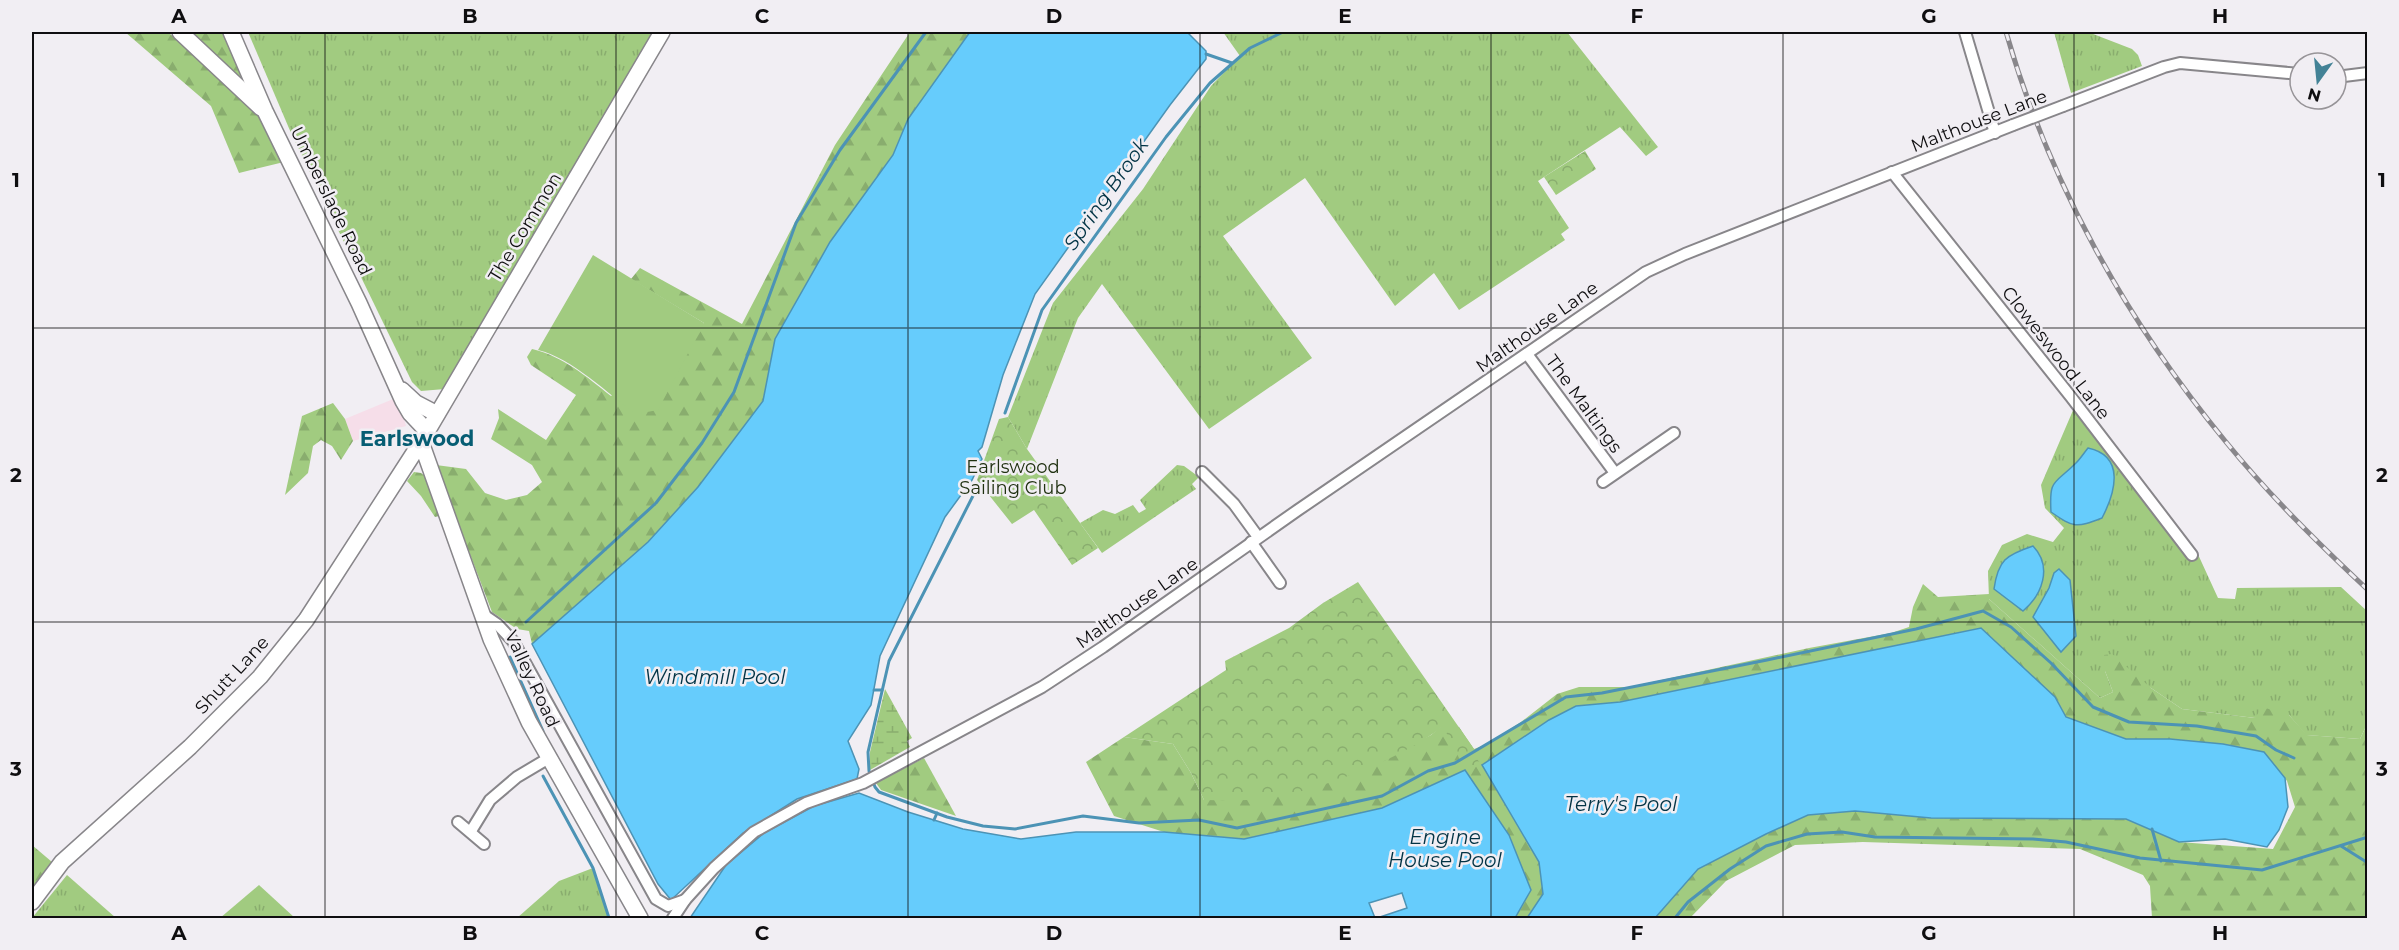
<svg xmlns="http://www.w3.org/2000/svg" width="2399" height="950" font-family="Montserrat,sans-serif">
  <defs>
    <pattern id="grass-tufts" width="24" height="20" patternUnits="userSpaceOnUse" patternTransform="scale(1.5)"><rect width="24" height="20" fill="#a1cb80"/><path d="M3 7l-1-3M5 7V3M7 7l1-3M15 17l-1-3M17 17v-4M19 17l1-3" fill="none" stroke="#89ad6e"/></pattern>
    <pattern id="forest-firs" width="22" height="20" patternUnits="userSpaceOnUse" patternTransform="scale(1.5)"><rect width="22" height="20" fill="#a1cb80"/><path d="M5 1l3.5 6h-7zM16 11l3.5 6h-7z" fill="#89ad6e"/></pattern>
    <pattern id="wetland-marsh" width="20" height="14" patternUnits="userSpaceOnUse" patternTransform="scale(1.5)"><rect width="20" height="14" fill="#a1cb80"/><path d="M1 5h8M5 5V1M11 12h8M15 12V8" fill="none" stroke="#89ad6e"/></pattern>
    <pattern id="park-crowns" width="20" height="18" patternUnits="userSpaceOnUse" patternTransform="scale(1.5)"><rect width="20" height="18" fill="#a1cb80"/><path d="M2 6a3 3 0 1 1 6 0M12 15a3 3 0 1 1 6 0" fill="none" stroke="#89ad6e"/></pattern>
  </defs>
  <rect width="100%" height="100%" fill="#f1eef3"/>
  <path fill="#f6dee9" d="M 398,397 L 406,426 L 353,441 L 345,419 Z"/>
  <g fill="url(#grass-tufts)">
    <path d="M 248,32 L 654,32 L 445,389 L 421,391 L 412,382 L 291,133 Z"/>
    <path d="M 1223,32 L 1567,32 L 1658,147 L 1646,156 L 1620,127 L 1538,181 L 1569,228 L 1561,234 L 1565,240 L 1459,310 L 1434,273 L 1395,306 L 1305,178 L 1223,236 L 1312,358 L 1209,429 L 1102,284 L 1078,318 L 1027,449 L 1008,417 L 1053,303 L 1143,189 L 1211,86 L 1240,56 Z"/>
    <path d="M 2054,32 L 2088,32 L 2132,49 L 2138,55 L 2142,66 L 2071,93 Z"/>
    <path d="M 2074,408 L 2186,556 L 2196,550 L 2218,598 L 2235,599 L 2237,588 L 2341,587 L 2367,611 L 2367,724 L 2360,739 L 2306,735 L 2289,715 L 2255,718 L 2182,709 L 2151,688 L 2105,671 L 2113,692 L 2100,698 L 1989,599 L 1988,571 L 2002,545 L 2027,534 L 2053,542 L 2064,528 L 2045,508 L 2041,485 Z"/>
    <path d="M 1177,465 L 1184,466 L 1199,477 L 1192,484 L 1196,489 L 1102,553 L 1080,523 L 1103,510 L 1115,514 L 1133,505 L 1139,513 L 1146,509 L 1140,500 Z"/>
    <path d="M 593,868 L 609,918 L 517,918 L 559,881 Z"/>
    <path d="M 67,875 L 116,918 L 32,918 Z"/>
    <path d="M 259,885 L 295,918 L 220,918 Z"/>
  </g>
  <g fill="url(#forest-firs)">
    <path d="M 125,32 L 168,32 L 257,114 L 284,162 L 239,173 L 211,106 Z"/>
    <path d="M 190,32 L 224,32 L 243,77 L 237,80 Z"/>
    <path d="M 910,32 L 970,32 L 908,119 L 893,155 L 830,242 L 776,337 L 763,401 L 698,487 L 648,542 L 532,644 L 529,631 L 517,629 L 492,612 L 436,465 L 466,469 L 485,493 L 506,500 L 527,495 L 542,482 L 532,465 L 491,439 L 499,418 L 498,409 L 546,440 L 576,395 L 531,365 L 527,357 L 532,349 C 563,356 587,377 611,396 L 704,323 L 631,279 L 640,268 L 742,324 L 835,145 Z"/>
    <path d="M 333,403 L 345,419 L 353,441 L 341,460 L 332,446 L 321,440 L 313,446 L 308,473 L 285,495 L 302,416 Z"/>
    <path d="M 414,472 L 421,473 L 426,477 L 443,515 L 435,517 L 421,496 L 407,481 Z"/>
    <path d="M 1923,584 L 1938,597 L 1989,594 L 1989,599 L 2100,698 L 2113,692 L 2105,671 L 2104,655 L 2112,654 L 2151,688 L 2182,709 L 2255,718 L 2262,707 L 2289,715 L 2307,735 L 2360,739 L 2367,724 L 2367,918 L 2152,918 L 2150,886 L 2143,875 L 2080,849 L 1863,842 L 1795,845 L 1726,881 L 1690,918 L 1655,918 L 1698,869 L 1766,834 L 1808,815 L 1855,811 L 1931,818 L 2126,819 L 2179,842 L 2273,849 L 2295,807 L 2287,781 L 2264,752 L 2223,744 L 2170,739 L 2126,739 L 2066,717 L 2055,697 L 1981,628 L 1620,702 L 1576,706 L 1549,720 L 1482,765 L 1539,862 L 1543,894 L 1527,918 L 1515,918 L 1531,889 L 1465,770 L 1382,808 L 1244,839 L 1164,832 L 1114,816 L 1086,762 L 1124,737 L 1173,744 L 1191,773 L 1204,800 L 1371,766 L 1431,735 L 1443,725 L 1459,727 L 1474,749 L 1485,745 L 1521,722 L 1557,694 L 1579,687 L 1629,687 L 1809,648 L 1891,633 L 1909,627 L 1913,607 Z"/>
    <path d="M 924,758 L 956,816 L 881,790 L 876,783 Z"/>
    <path d="M 32,845 L 52,862 L 32,888 Z"/>
  </g>
  <path fill="url(#wetland-marsh)" d="M 885,689 L 912,738 L 907,741 L 910,747 L 870,770 L 870,752 Z"/>
  <g fill="url(#park-crowns)">
    <path d="M 1585,151 L 1596,169 L 1556,195 L 1544,177 Z"/>
    <path d="M 1008,417 L 1027,449 L 1098,548 L 1072,565 L 1034,510 L 1012,524 L 977,480 L 999,419 Z"/>
    <path d="M 1358,582 L 1474,749 L 1476,758 L 1482,765 L 1465,770 L 1443,726 C 1403,759 1312,794 1260,799 C 1242,801 1222,800 1204,800 L 1191,773 L 1173,744 L 1124,737 L 1226,670 L 1225,661 L 1289,628 L 1323,603 Z"/>
  </g>
  <path fill="#a1cb80" d="M 593,255 L 704,323 L 658,410 L 636,414 C 608,394 572,358 538,350 Z"/>
  <g fill="#66ccfc" stroke="#4c93b5" stroke-width="1.5">
    <path d="M 970,32 L 1187,32 L 1206,51 L 1206,59 L 1170,105 L 1035,294 L 1003,375 L 982,447 L 978,451 L 982,459 L 972,480 L 945,517 L 880,656 L 871,705 L 848,741 L 859,769 L 857,779 L 797,799 L 743,833 L 671,900 L 658,884 L 532,644 L 648,542 L 698,487 L 763,401 L 775,339 L 830,242 L 893,155 L 908,119 Z"/>
    <path d="M 2088,448 C 2126,456 2115,493 2102,518 C 2076,528 2074,528 2051,512 C 2049,478 2054,485 2076,463 C 2080,459 2084,453 2088,448 Z"/>
    <path d="M 2033,546 C 2053,567 2042,595 2023,611 L 1994,589 C 1998,560 2006,555 2033,546 Z"/>
    <path d="M 2059,569 L 2070,580 L 2076,636 L 2061,652 L 2033,617 L 2049,588 L 2054,573 Z"/>
    <path d="M 1981,628 L 2055,697 L 2066,717 L 2126,739 L 2170,739 L 2223,744 L 2264,752 L 2285,778 L 2288,807 L 2279,830 L 2267,847 L 2225,839 L 2179,842 L 2126,819 L 1931,818 L 1855,811 L 1808,815 L 1766,834 L 1698,869 L 1655,918 L 1527,918 L 1543,894 L 1539,862 L 1482,765 L 1549,720 L 1576,706 L 1620,702 Z"/>
    <path d="M 1465,770 L 1509,835 L 1531,890 L 1515,918 L 1377,918 L 1407,908 L 1402,893 L 1369,903 L 1375,918 L 690,918 L 726,865 L 764,833 L 814,806 L 859,793 L 908,812 L 963,829 L 1021,839 L 1076,832 L 1164,832 L 1244,839 L 1382,808 Z"/>
  </g>
  <g fill="none" stroke-linecap="round" stroke-linejoin="round">
    <g stroke="#4c93b5" stroke-width="3">
      <path d="M 1206,54 L 1232,63"/>
      <path d="M 1005,413 L 1042,310 L 1166,137 L 1210,83 L 1250,48 L 1283,32"/>
      <path d="M 979,484 L 889,661 L 868,752 L 869,771 L 875,787 L 879,792 L 947,817 L 983,826 L 1015,829 L 1083,816 L 1139,823 L 1199,820 L 1237,828 L 1382,796 L 1428,771 L 1455,763 L 1566,697 L 1602,693 L 1767,660 L 1916,629 L 1983,611 L 2011,627 L 2051,663 L 2093,707 L 2129,722 L 2197,726 L 2256,736 L 2276,750 L 2294,758"/>
      <path d="M 526,622 L 656,503 L 702,443 L 734,392 L 796,223 L 840,150 L 926,32"/>
      <path d="M 510,657 L 543,731"/>
      <path d="M 874,690 L 882,690"/>
      <path d="M 543,776 L 593,868 L 609,918"/>
      <path d="M 934,820 L 937,813"/>
      <path d="M 2152,829 L 2161,861"/>
      <path d="M 2341,846 L 2368,863"/>
      <path d="M 1675,918 L 1688,902 L 1730,869 L 1766,846 L 1807,834 L 1842,832 L 1875,837 L 2033,839 L 2066,842 L 2140,858 L 2262,870 L 2368,837"/>
    </g>
    <defs>
      <g id="street">
        <path d="M 1965,32 L 1995,133"/>
        <path d="M 2336,77 L 2368,73"/>
        <path d="M 2063,106 L 2164,67 L 2180,63 L 2300,74"/>
        <path d="M 1892,172 L 2071,397 L 2192,555"/>
        <path d="M 1527,354 L 1615,473"/>
        <path d="M 1202,472 L 1234,504 L 1258,537"/>
        <path d="M 1603,482 L 1674,433"/>
        <path d="M 1251,542 L 1280,583"/>
        <path d="M 484,615 L 497,624 L 513,641 L 656,899 L 668,906 L 685,900"/>
        <path d="M 458,822 L 484,844"/>
        <path d="M 471,831 L 490,800 L 517,777 L 549,758"/>
        <path d="M 673,918 L 685,900 L 714,868 L 754,832 L 806,803 L 863,783 L 1042,687 L 1103,647 L 1298,510 L 1646,272 L 1685,254 L 2013,125"/>
      </g>
      <g id="secondary">
        <path d="M 180,32 L 261,108"/>
        <path d="M 231,32 L 265,111 L 359,303 L 403,401 L 410,413 L 427,431"/>
        <path d="M 402,390 L 416,403 L 437,414"/>
        <path d="M 421,442 L 491,639 L 508,676 L 529,722 L 640,918"/>
        <path d="M 32,902 L 62,862 L 190,747 L 260,677 L 306,620 L 421,442 L 662,32"/>
      </g>
    </defs>
    <use href="#street" stroke="#88868a" stroke-width="14"/>
    <use href="#secondary" stroke="#88868a" stroke-width="18"/>
    <use href="#street" stroke="#fff" stroke-width="10"/>
    <use href="#secondary" stroke="#fff" stroke-width="15"/>
    <defs>
      <path id="rail" d="M 2006,32 C 2049,182 2127,322 2226,442 C 2269,495 2318,543 2368,590"/>
    </defs>
    <use href="#rail" stroke="#89878b" stroke-width="5"/>
    <use href="#rail" stroke="#f1eef3" stroke-width="3" stroke-dasharray="9" stroke-linecap="butt"/>
    <defs>
      <path id="street-bridge" d="M 2013,125 L 2063,106"/>
    </defs>
    <use href="#street-bridge" stroke="#88868a" stroke-width="14" stroke-linecap="butt"/>
    <use href="#street-bridge" stroke="#fff" stroke-width="10"/>
  </g>
  <path fill="none" stroke="#0f0e10" stroke-width="1.5" stroke-opacity="0.55" d="M 325,32 L 325,918M 616,32 L 616,918M 908,32 L 908,918M 1200,32 L 1200,918M 1491,32 L 1491,918M 1783,32 L 1783,918M 2074,32 L 2074,918M 32,328 L 2368,328M 32,622 L 2368,622"/>
  <g text-anchor="middle" stroke-width="5" stroke-linejoin="round" paint-order="stroke">
    <g font-size="18" fill="#0f0e10" stroke="#f1eef3">
      <text transform="translate(1979 121) rotate(-21)" y="6">Malthouse Lane</text>
      <text transform="translate(331 201) rotate(64)" y="6">Umberslade Road</text>
      <text transform="translate(525 227) rotate(-59)" y="6">The Common</text>
      <text transform="translate(1537 327) rotate(-35)" y="6">Malthouse Lane</text>
      <text transform="translate(2056 353) rotate(52)" y="6">Cloweswood Lane</text>
      <text transform="translate(1584 404) rotate(54)" y="6">The Maltings</text>
      <text transform="translate(1137 603) rotate(-35)" y="6">Malthouse Lane</text>
      <text transform="translate(232 675) rotate(-47)" y="6">Shutt Lane</text>
      <text transform="translate(532 679) rotate(65)" y="6">Valley Road</text>
    </g>
    <g font-size="18" fill="#203111" stroke="#f1eef3">
      <text x="1013" y="473">Earlswood<tspan x="1013" dy="21">Sailing Club</tspan></text>
    </g>
    <g font-size="20" font-style="italic" fill="#023345" stroke="#f1eef3">
      <text transform="translate(1106 194) rotate(-55)" y="7">Spring Brook</text>
      <text x="715" y="684">Windmill Pool</text>
      <text x="1621" y="811">Terry's Pool</text>
      <text x="1445" y="844">Engine<tspan x="1445" dy="23">House Pool</tspan></text>
    </g>
    <g font-size="21" font-weight="bold" fill="#065d73" stroke="#f1eef3">
      <text x="417" y="446">Earlswood</text>
    </g>
  </g>
  <rect width="2399" height="950" fill="none" stroke="#f1eef3" stroke-width="66"/>
  <g transform="translate(2318 81) rotate(195)"><circle r="28" fill="#f1eef3" stroke="#979498" stroke-width="1.5"/>
  <path d="M0-4.5L10 22L0 15L-10 22Z" fill="#438296"/>
  <text y="-9" font-size="16" font-weight="bold" text-anchor="middle" fill="#0f0e10">N</text>
  </g>
  <rect x="33" y="33" width="2333" height="884" fill="none" stroke="#0f0e10" stroke-width="2"/>
  <g font-size="20" text-anchor="middle" font-weight="bold" fill="#0f0e10">
    <text x="179" y="23">A</text>
    <text x="470" y="23">B</text>
    <text x="762" y="23">C</text>
    <text x="1054" y="23">D</text>
    <text x="1345" y="23">E</text>
    <text x="1637" y="23">F</text>
    <text x="1929" y="23">G</text>
    <text x="2220" y="23">H</text>
    <text x="16" y="187">1</text>
    <text x="2382" y="187">1</text>
    <text x="16" y="482">2</text>
    <text x="2382" y="482">2</text>
    <text x="16" y="776">3</text>
    <text x="2382" y="776">3</text>
    <text x="179" y="940">A</text>
    <text x="470" y="940">B</text>
    <text x="762" y="940">C</text>
    <text x="1054" y="940">D</text>
    <text x="1345" y="940">E</text>
    <text x="1637" y="940">F</text>
    <text x="1929" y="940">G</text>
    <text x="2220" y="940">H</text>
  </g>
</svg>
